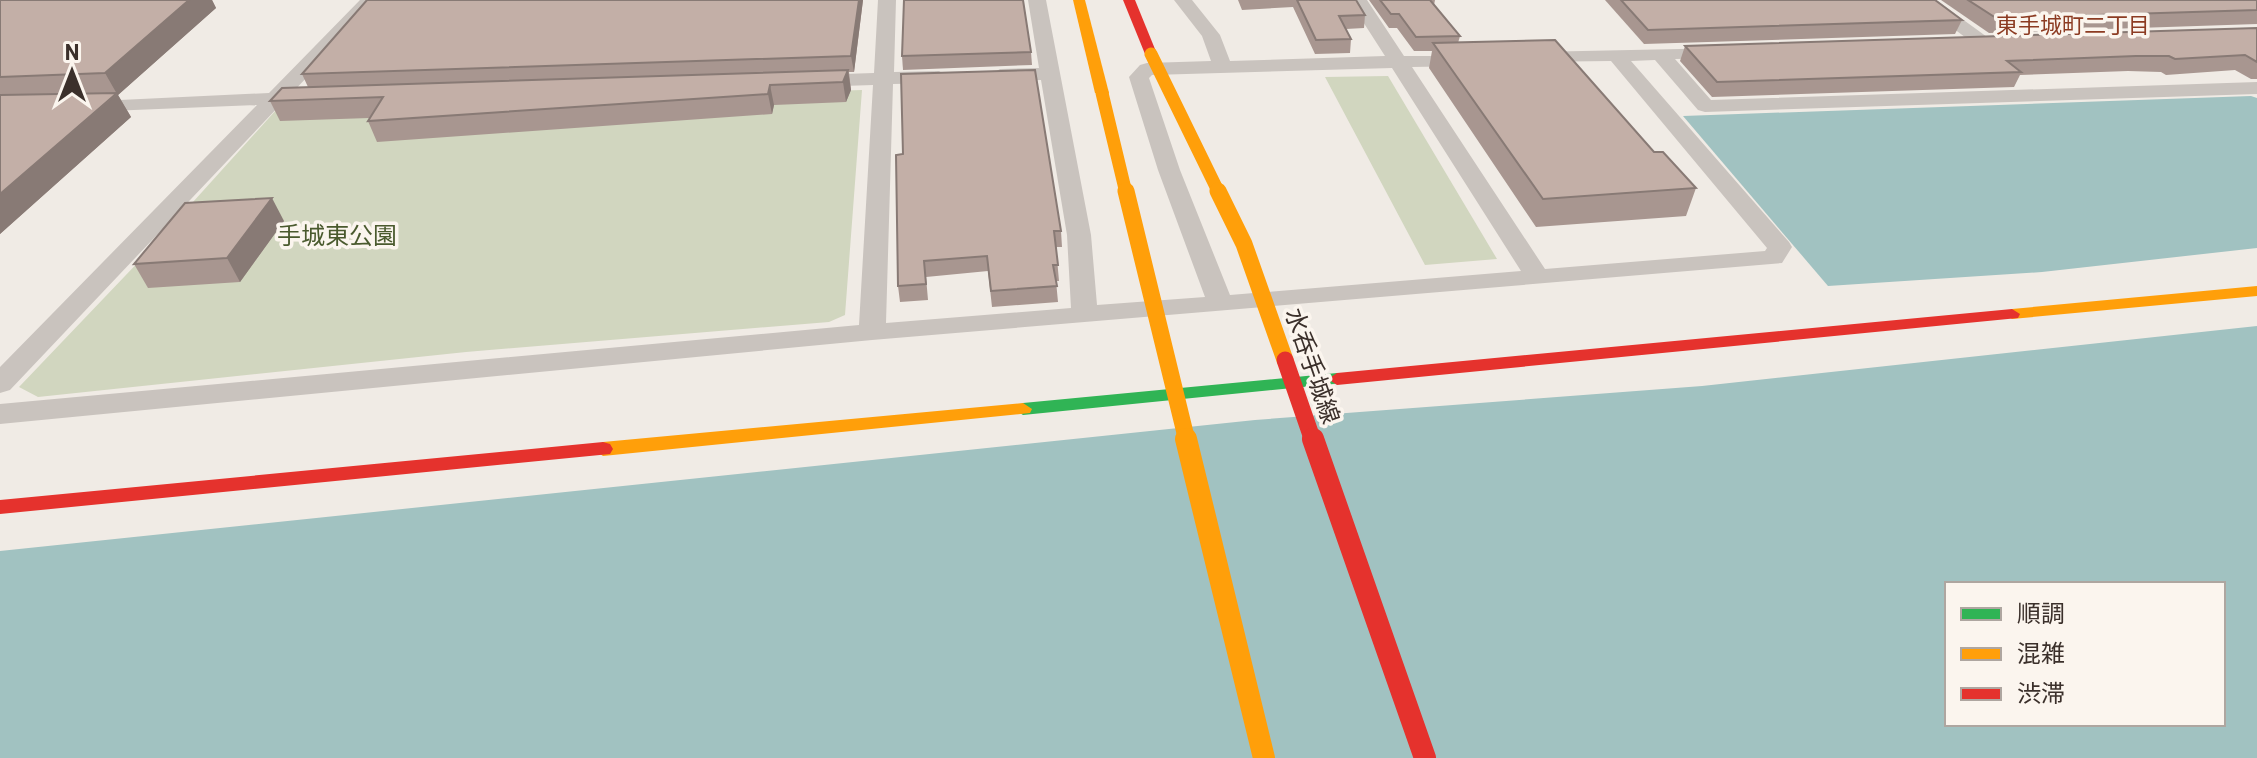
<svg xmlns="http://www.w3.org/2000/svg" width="2257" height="758" font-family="Barlow,'Noto Sans JP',sans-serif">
  <rect width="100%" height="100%" fill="#f0ebe5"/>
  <g fill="#d1d6bf">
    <path d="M 1388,76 L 1497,259 L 1425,265 L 1325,77 Z"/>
    <path d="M 862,90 L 845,315 L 829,322 L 466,352 L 38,397 L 19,387 L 146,254 L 277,109 Z"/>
  </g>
  <g fill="#a1c2c1" fill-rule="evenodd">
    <path d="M 2251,96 L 2257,98 L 2257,248 L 2042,272 L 1828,286 L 1683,116 Z"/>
    <path d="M 2257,326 L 2257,758 L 0,758 L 0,551 L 1255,420 L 1702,386 ZM 1947,584 L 2223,584 L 2223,724 L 1947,724 Z"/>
  </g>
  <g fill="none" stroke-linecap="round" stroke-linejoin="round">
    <g fill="#c9c3be" fill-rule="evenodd">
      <path d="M 360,0 L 379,0 L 293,92 L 318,93 L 321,97 L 318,101 L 281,104 L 10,390 L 0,393 L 0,367 L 257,105 L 85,112 L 78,110 L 75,106 L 78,102 L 269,93 Z"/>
      <path d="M 878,0 L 896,0 L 894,72 L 939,71 L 949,77 L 939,83 L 893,84 L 886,323 L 1071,308 L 1067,235 L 1041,80 L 1000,81 L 990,75 L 1000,69 L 1039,68 L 1028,0 L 1046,0 L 1091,235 L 1097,305 L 1205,297 L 1158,170 L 1129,77 L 1140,65 L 1147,63 L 1211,61 L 1202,36 L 1174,0 L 1192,0 L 1220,35 L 1230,61 L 1385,56 L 1349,0 L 1367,0 L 1404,56 L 1476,56 L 1479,60 L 1476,64 L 1469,66 L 1412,67 L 1545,269 L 1765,251 L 1767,248 L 1611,61 L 1527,62 L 1524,58 L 1527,54 L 1534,52 L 1728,48 L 1731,52 L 1721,58 L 1675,59 L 1711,100 L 2257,82 L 2257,94 L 1705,112 L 1698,110 L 1655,60 L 1631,61 L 1789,242 L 1792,247 L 1782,263 L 872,340 L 0,424 L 0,404 L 859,325 L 873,85 L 812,87 L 802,81 L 812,75 L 874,73 ZM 1392,68 L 1521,271 L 1230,295 L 1180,170 L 1149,78 L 1152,75 Z"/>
      <path d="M 1915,0 L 1936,0 L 1994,42 L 1984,48 L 1977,46 Z"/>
    </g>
    <path fill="#30b455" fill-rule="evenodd" d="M 1337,373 L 1346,379 L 1343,383 L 1023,415 L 1014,409 L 1023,403 Z"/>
    <g fill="#ff9f0a" fill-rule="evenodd">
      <path d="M 1073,0 L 1085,0 L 1109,93 L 1107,96 L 1095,93 Z"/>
      <path d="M 2257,286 L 2257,296 L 2012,319 L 2004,314 L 2012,309 Z"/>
      <path d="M 1023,403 L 1032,409 L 1030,413 L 603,456 L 593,449 L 603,442 Z"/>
    </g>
    <g fill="#e5322d" fill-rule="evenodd">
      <path d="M 1123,0 L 1135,0 L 1157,54 L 1155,57 L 1145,54 Z"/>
      <path d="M 2012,309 L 2020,314 L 2018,318 L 1337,385 L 1328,379 L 1337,373 Z"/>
      <path d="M 603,442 L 610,444 L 613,449 L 610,454 L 0,514 L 0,500 Z"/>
    </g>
    <g stroke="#ff9f0a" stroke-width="13">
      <path d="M 1151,54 L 1219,193"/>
      <path d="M 1102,93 L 1126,193"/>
    </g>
    <g stroke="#ff9f0a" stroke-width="17">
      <path d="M 1126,191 L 1187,441"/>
      <path d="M 1218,191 L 1244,244 L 1285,360"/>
    </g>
    <path stroke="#ff9f0a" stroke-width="22" d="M 1186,439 L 1264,758"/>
    <path stroke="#e5322d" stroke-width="17" d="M 1285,360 L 1313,441"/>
    <path stroke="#e5322d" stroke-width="22" d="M 1313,439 L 1425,758"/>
  </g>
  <g fill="#a89690">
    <path d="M 0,0 L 212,0 L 216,8 L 118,95 L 131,117 L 0,234 Z"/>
    <path d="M 863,0 L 854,72 L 849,72 L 851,90 L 846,102 L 774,105 L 772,114 L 377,142 L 368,121 L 369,118 L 280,121 L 270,101 L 308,87 L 302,74 Z"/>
    <path d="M 1238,0 L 1356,0 L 1365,15 L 1364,28 L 1346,29 L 1351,39 L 1350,53 L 1315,54 L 1293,7 L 1242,10 Z"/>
    <path d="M 1369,0 L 1435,0 L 1434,5 L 1460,36 L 1458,43 L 1654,152 L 1696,188 L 1686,216 L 1536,227 L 1429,68 L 1432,51 L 1414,51 L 1397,28 L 1389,28 Z"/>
    <path d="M 1605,0 L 1935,0 L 1962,20 L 1955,34 L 1644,44 Z"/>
    <path d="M 1941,0 L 2257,0 L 2257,24 L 1989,33 Z"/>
    <path d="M 2257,28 L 2257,79 L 2251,79 L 2235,70 L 2166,75 L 2161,72 L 2128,71 L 2020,75 L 2014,87 L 1712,97 L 1680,61 L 1685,46 Z"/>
    <path d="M 1031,52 L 1032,65 L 903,70 L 902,56 Z"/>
    <path d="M 896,155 L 1061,231 L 1062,247 L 1056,247 L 1059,281 L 1056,281 L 1058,302 L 992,307 L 988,271 L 926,277 L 928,300 L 900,302 L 898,286 Z"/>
    <path d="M 284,221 L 240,282 L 148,288 L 134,264 Z"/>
  </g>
  <g fill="#887a75">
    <path d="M 189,0 L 212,0 L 216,8 L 118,95 L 131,117 L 0,234 L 0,194 L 117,94 L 105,73 Z"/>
    <path d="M 859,0 L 863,0 L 854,72 L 851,56 Z"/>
    <path d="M 848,70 L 851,90 L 846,102 L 843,82 Z"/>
    <path d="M 770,85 L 774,105 L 772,114 L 768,94 Z"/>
    <path d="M 272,198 L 284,221 L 240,282 L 227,258 Z"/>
  </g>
  <g fill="#c3afa7" stroke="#887a75" stroke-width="2">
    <path d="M 0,0 L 189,0 L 105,73 L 0,77 Z"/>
    <path d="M 367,0 L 859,0 L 851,56 L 302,74 Z"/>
    <path d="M 904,0 L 1023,0 L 1031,52 L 902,56 Z"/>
    <path d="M 1297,0 L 1356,0 L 1365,15 L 1339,16 L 1351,39 L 1316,40 Z"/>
    <path d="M 1380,0 L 1430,0 L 1460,36 L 1416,37 L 1399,14 L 1391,14 Z"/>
    <path d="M 1621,0 L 1935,0 L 1962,20 L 1648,30 Z"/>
    <path d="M 1968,0 L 2257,0 L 2257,10 L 1996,18 Z"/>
    <path d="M 2257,28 L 2257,62 L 2245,55 L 2175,59 L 2169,56 L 2136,56 L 2007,61 L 2021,72 L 1717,82 L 1685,46 Z"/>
    <path d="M 1555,40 L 1654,152 L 1663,152 L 1696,188 L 1543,199 L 1433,43 Z"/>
    <path d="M 848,70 L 843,82 L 770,85 L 768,94 L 368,121 L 383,97 L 270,101 L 282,88 Z"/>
    <path d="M 1035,70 L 1061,231 L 1054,231 L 1058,265 L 1053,265 L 1057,286 L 991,291 L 987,256 L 924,261 L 926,284 L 898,286 L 896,155 L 903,154 L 901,74 Z"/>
    <path d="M 117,93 L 0,194 L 0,95 Z"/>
    <path d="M 272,198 L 227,258 L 134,264 L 185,203 Z"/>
  </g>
  <g text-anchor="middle" stroke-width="7" stroke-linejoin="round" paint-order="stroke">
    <g font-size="22" fill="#8c3b22" stroke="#fbf5ee">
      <text x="2073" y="33">東手城町二丁目</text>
    </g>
    <g font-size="24" fill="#4a5a2e" stroke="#fbf5ee">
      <text x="337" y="244">手城東公園</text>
    </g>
    <g font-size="24" fill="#3b302b" stroke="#fbf5ee">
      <text transform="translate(1312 366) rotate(71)" y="8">水呑手城線</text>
    </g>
  </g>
  <rect x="1945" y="582" width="280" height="144" fill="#fbf5ee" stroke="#aea6a0" stroke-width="2"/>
  <rect x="1961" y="608" width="40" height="12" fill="#30b455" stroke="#aea6a0" stroke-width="2"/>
  <text x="2017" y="622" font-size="24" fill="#3b302b">順調</text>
  <rect x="1961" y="648" width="40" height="12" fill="#ff9f0a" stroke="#aea6a0" stroke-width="2"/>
  <text x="2017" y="662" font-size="24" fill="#3b302b">混雑</text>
  <rect x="1961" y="688" width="40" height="12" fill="#e5322d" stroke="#aea6a0" stroke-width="2"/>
  <text x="2017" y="702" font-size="24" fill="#3b302b">渋滞</text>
  <g transform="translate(72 72)" stroke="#fbf5ee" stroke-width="6" paint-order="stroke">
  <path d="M0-6L14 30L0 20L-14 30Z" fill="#3b302b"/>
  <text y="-12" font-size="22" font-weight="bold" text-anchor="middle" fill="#3b302b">N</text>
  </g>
</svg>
